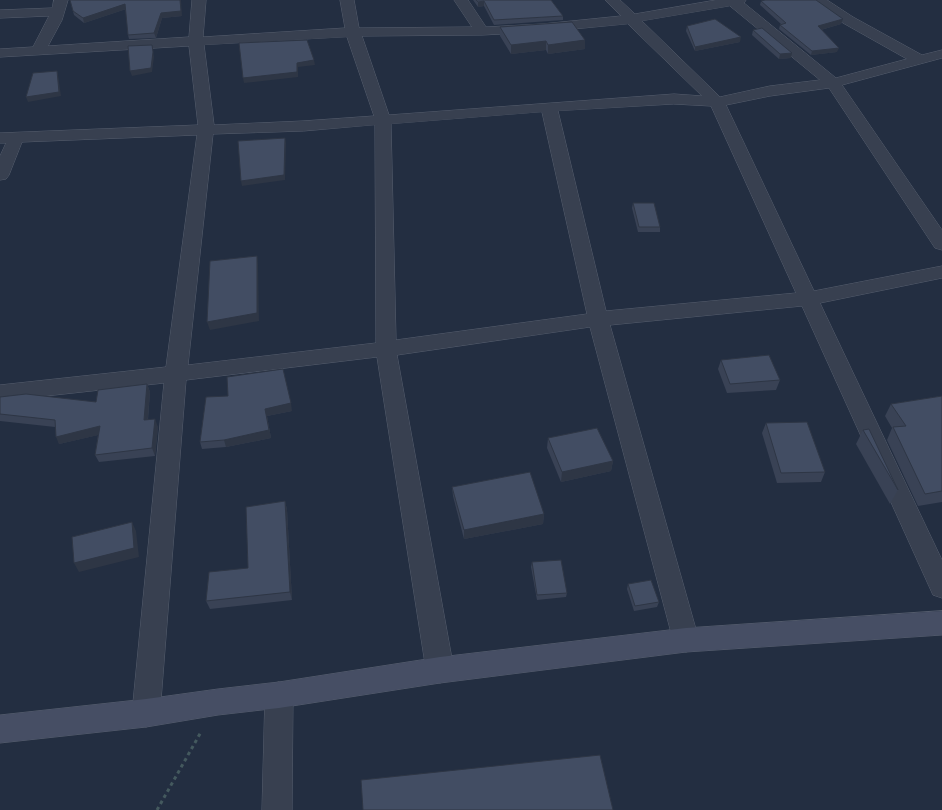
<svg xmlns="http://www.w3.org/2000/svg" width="942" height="810" font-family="'Alegreya Sans',sans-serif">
  <rect width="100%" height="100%" fill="#232e41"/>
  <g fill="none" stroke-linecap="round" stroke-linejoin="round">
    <defs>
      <g id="minor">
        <path d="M 54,0 L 68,0 L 62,20 L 48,46 L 189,37 L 192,0 L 206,0 L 203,37 L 345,28 L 340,0 L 354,0 L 359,28 L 472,27 L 454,0 L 468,0 L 486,27 L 542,24 L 621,16 L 605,0 L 620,0 L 635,14 L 716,0 L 746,0 L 744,3 L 836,78 L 907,59 L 843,23 L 811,0 L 827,0 L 853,17 L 922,55 L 942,50 L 942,58 L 842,85 L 942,230 L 942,250 L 935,248 L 829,88 L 770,96 L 726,105 L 814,291 L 942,266 L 942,278 L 820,303 L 942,560 L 942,598 L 933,595 L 802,306 L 610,325 L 699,640 L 696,649 L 686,652 L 676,649 L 673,640 L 590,327 L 397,355 L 454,670 L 450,679 L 440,683 L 430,679 L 426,670 L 377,357 L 186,380 L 160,713 L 156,723 L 146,727 L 136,723 L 132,713 L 164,383 L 0,401 L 0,385 L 166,367 L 197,135 L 22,142 L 9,175 L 6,179 L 0,180 L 0,156 L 6,143 L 0,143 L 0,133 L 198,125 L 189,46 L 0,57 L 0,49 L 33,47 L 49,16 L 0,18 L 0,10 L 52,8 ZM 730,6 L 820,80 L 770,86 L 720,97 L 642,21 ZM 628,24 L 702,96 L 674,94 L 389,115 L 362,36 L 482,35 L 542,32 ZM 347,37 L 374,116 L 303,121 L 214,125 L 204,45 ZM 674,104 L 711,106 L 796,293 L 606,311 L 558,111 ZM 542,112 L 587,314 L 396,340 L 391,124 ZM 375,125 L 376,343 L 188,365 L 213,134 L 303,131 Z"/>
        <path d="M 279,682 L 289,686 L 293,695 L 292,810 L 262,810 L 265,695 L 269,686 Z"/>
      </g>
      <path id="secondary" d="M 942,611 L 942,635 L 686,652 L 440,683 L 279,708 L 218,715 L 146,727 L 0,743 L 0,715 L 146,699 L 218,689 L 279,682 L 440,657 L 686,628 Z"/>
    </defs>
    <use href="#minor" stroke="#565e6e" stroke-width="1"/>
    <use href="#secondary" stroke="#565e6e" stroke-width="1"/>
    <path stroke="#44595e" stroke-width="3" stroke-dasharray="3.5 3.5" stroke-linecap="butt" d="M 157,810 L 201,732"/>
    <use href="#minor" fill="#384050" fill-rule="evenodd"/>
    <use href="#secondary" fill="#464e64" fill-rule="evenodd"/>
  </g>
  <g fill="#394255">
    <path d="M 70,0 L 182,16 L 162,18 L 156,38 L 129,39 L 128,35 L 126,9 L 84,23 L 74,15 Z"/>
    <path d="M 473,0 L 551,0 L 563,16 L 563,20 L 494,25 L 484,6 L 478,7 Z"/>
    <path d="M 761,1 L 843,19 L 841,24 L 821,30 L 837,52 L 811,55 L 779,29 L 780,25 L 781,24 L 760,5 Z"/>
    <path d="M 687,26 L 740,42 L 695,51 L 686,31 Z"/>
    <path d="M 500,27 L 585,49 L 548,54 L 546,50 L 511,54 L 500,36 Z"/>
    <path d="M 753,30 L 791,58 L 779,59 L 752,35 Z"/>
    <path d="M 633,203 L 660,227 L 660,232 L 638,232 L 632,208 Z"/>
    <path d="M 721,360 L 780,380 L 776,390 L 727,393 L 718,369 Z"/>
    <path d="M 147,384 L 150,392 L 148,420 L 158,427 L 155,456 L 99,462 L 95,455 L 98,435 L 59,444 L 55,427 L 0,421 L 0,397 L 96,402 Z"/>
    <path d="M 942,396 L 942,502 L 918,506 L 887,440 L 892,428 L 885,416 L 891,404 Z"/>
    <path d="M 206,397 L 292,411 L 267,416 L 271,438 L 226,447 L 202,449 L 200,442 Z"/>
    <path d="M 766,423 L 825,472 L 821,482 L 777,483 L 762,433 Z"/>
    <path d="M 863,430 L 898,490 L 890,504 L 856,444 Z"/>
    <path d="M 548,438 L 613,461 L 611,471 L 561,482 L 547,448 Z"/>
    <path d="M 452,487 L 544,514 L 543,524 L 464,539 L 453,496 Z"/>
    <path d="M 285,501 L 287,510 L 292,600 L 210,609 L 206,601 L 248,568 Z"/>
    <path d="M 532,562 L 567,593 L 566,597 L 537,600 L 531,567 Z"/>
    <path d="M 628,584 L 659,602 L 657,607 L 634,611 L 627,589 Z"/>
  </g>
  <g fill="#2e3645">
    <path d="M 180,0 L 181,0 L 182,16 L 162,18 L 156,38 L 154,33 L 161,13 Z"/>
    <path d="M 484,1 L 484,6 L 478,7 L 478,2 Z"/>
    <path d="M 125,4 L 126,9 L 84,23 L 83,18 Z"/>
    <path d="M 843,19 L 841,24 L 817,31 L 818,26 Z"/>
    <path d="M 741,37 L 740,42 L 695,51 L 695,47 Z"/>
    <path d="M 585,40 L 585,49 L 548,54 L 548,45 Z"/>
    <path d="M 546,41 L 546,50 L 511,54 L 511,45 Z"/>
    <path d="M 152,45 L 154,57 L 152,72 L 132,76 L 130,71 Z"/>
    <path d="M 839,48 L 837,52 L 811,55 L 812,51 Z"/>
    <path d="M 792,53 L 791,58 L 779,59 L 780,54 Z"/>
    <path d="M 314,60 L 315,65 L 298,67 L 298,77 L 244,83 L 243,78 L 297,63 Z"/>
    <path d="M 57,71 L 58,75 L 61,96 L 28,102 L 26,97 Z"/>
    <path d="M 285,138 L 286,143 L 285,180 L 242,186 L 241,181 Z"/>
    <path d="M 257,256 L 258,264 L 259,321 L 210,330 L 207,322 Z"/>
    <path d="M 147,384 L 150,392 L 147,428 L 144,420 Z"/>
    <path d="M 291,403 L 292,411 L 267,416 L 271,438 L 226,447 L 224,440 L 265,409 Z"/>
    <path d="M 155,419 L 158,427 L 155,456 L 152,448 Z"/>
    <path d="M 100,426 L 103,434 L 59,444 L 56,437 Z"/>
    <path d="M 613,461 L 611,471 L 561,482 L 562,472 Z"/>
    <path d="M 285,501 L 287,510 L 292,600 L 290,592 Z"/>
    <path d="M 544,514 L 543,524 L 464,539 L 464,530 Z"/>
    <path d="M 132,522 L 136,531 L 139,557 L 79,572 L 74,563 Z"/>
  </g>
  <g fill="#424d63" stroke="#2e3645">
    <path d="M 70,0 L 180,0 L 181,11 L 161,13 L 154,33 L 128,35 L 125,4 L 83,18 L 73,11 Z"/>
    <path d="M 476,0 L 551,0 L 563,16 L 494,20 L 484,1 L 478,2 Z"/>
    <path d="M 765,0 L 816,0 L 843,19 L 818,26 L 839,48 L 812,51 L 780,25 L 786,23 L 761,1 Z"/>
    <path d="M 715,19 L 741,37 L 695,47 L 687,26 Z"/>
    <path d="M 572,22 L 585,40 L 548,45 L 546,41 L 511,45 L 500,27 Z"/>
    <path d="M 762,28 L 792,53 L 780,54 L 753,30 Z"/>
    <path d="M 307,40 L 314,60 L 297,63 L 297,72 L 243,78 L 239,43 Z"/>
    <path d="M 152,45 L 153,52 L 151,68 L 130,71 L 128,46 Z"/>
    <path d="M 57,71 L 59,92 L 26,97 L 33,73 Z"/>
    <path d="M 285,138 L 284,175 L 241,181 L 238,141 Z"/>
    <path d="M 633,203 L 654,203 L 660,227 L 639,227 Z"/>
    <path d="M 257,256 L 257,313 L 207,322 L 210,261 Z"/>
    <path d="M 769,355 L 780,380 L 730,384 L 721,360 Z"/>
    <path d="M 283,369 L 291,403 L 265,409 L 269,430 L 224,440 L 200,442 L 206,397 L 228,396 L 227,377 Z"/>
    <path d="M 147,384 L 144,420 L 155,419 L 152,448 L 95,455 L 100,426 L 56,437 L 55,420 L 0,414 L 0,397 L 26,394 L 96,402 L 98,390 Z"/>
    <path d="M 942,396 L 942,491 L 925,494 L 893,427 L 906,426 L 891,404 Z"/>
    <path d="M 807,422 L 825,472 L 781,473 L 766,423 Z"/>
    <path d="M 597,428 L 613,461 L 562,472 L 548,438 Z"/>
    <path d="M 869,429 L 898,490 L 863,430 Z"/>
    <path d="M 530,472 L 544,514 L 464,530 L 452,487 Z"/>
    <path d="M 285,501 L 290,592 L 206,601 L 209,572 L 248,568 L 246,507 Z"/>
    <path d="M 132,522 L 134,548 L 74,563 L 72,537 Z"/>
    <path d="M 561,560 L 567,593 L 537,595 L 532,562 Z"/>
    <path d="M 651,580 L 659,602 L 635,606 L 628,584 Z"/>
    <path d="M 600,755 L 613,810 L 363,810 L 361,780 Z"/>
  </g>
</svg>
